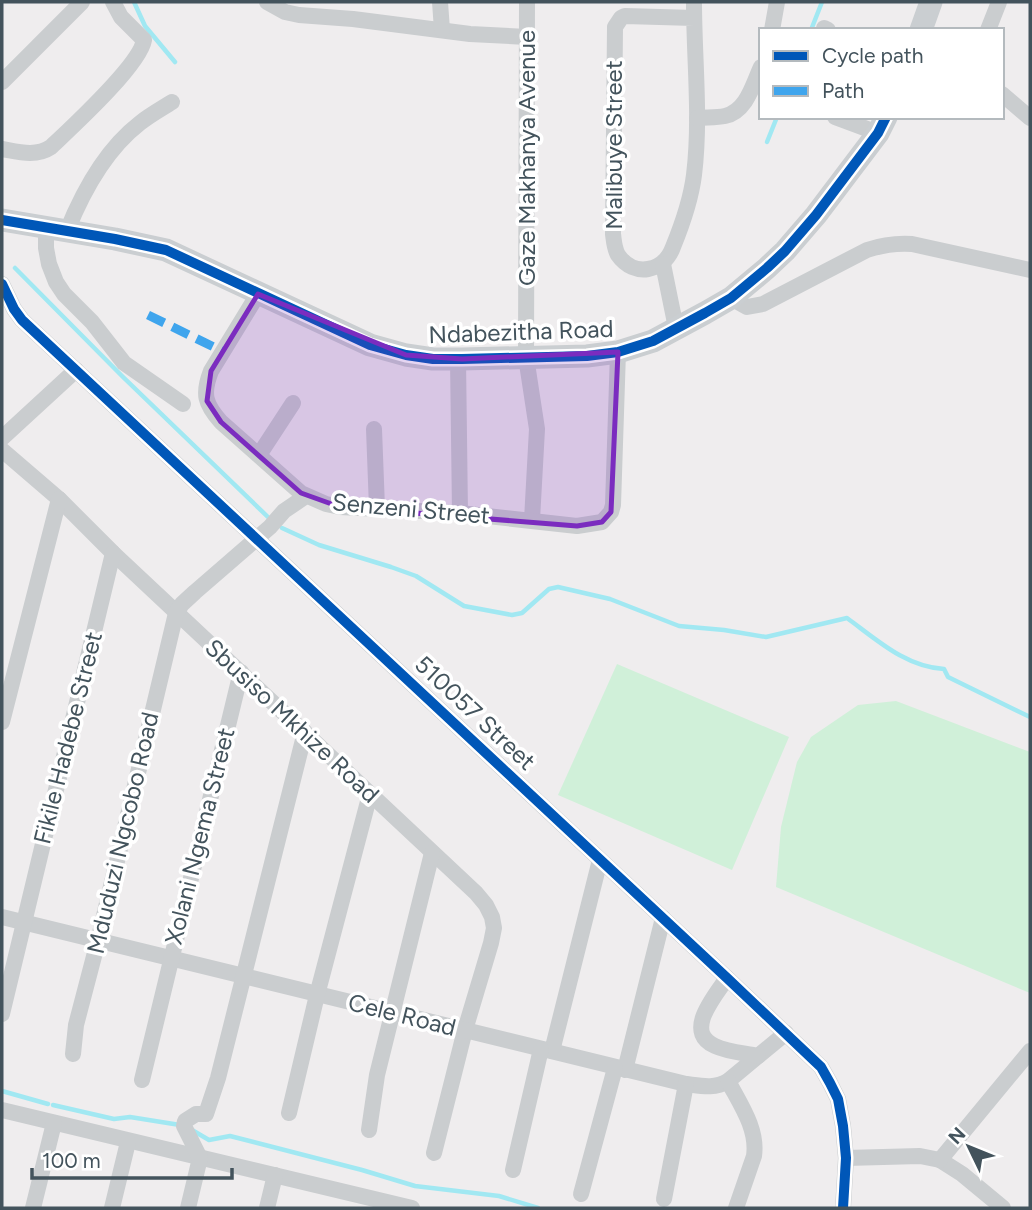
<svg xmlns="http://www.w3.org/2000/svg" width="1032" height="1210" font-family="Figtree,sans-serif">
  <rect width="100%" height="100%" fill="#efedee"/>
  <g fill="#d0f0d9">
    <path d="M 617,664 L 789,737 L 732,870 L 558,795 Z"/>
    <path d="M 896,701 L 1030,752 L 1030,993 L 776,887 L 781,827 L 797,762 L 811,737 L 858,705 Z"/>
  </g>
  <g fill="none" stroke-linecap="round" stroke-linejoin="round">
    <g stroke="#a1e8f2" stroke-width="4.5">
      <path d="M 134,2 L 145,26 L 175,62"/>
      <path d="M 811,30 L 822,2"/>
      <path d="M 767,142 L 777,117"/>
      <path d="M 15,268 L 123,377 L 270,519"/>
      <path d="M 282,528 L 319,545 L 391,567 L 416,576 L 464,606 L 512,615 L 522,613 L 549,589 L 558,587 L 610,599 L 679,626 L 724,630 L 766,637 L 847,618 C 877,640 906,667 944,669 L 948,677 L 1030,717"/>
      <path d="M 2,1091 L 48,1104"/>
      <path d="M 53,1105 L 114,1119 L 130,1117 L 180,1125"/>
      <path d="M 192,1130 L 209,1140 L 230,1136 L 362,1170 L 415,1186 L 499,1196 L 538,1208"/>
    </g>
    <g stroke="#cacdcf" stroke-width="16">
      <path d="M 267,2 L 285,12 L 299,15 L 353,19 L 470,34 L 527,37"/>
      <path d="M 440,2 L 442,30"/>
      <path d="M 527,2 L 526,357 L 537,429 L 532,520"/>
      <path d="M 694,18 L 625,16 L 621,18 L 615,27 L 613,234 C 614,241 614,248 618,255 C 634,278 664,272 673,247 C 682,225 691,199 694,175 C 701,118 694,59 694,2"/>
      <path d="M 824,28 L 828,30"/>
      <path d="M 772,30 L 777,2"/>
      <path d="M 988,30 L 999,2"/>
      <path d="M 2,82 L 82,2"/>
      <path d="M 1002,94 L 1030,118"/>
      <path d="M 835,117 L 878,133"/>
      <path d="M 697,118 C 706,117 716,118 725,116 C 747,111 753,84 761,67"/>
      <path d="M 2,149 C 19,152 36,157 51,147 C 72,127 140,65 144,40 L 121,17 L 113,2"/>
      <path d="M 46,227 L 46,248 L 49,264 L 56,282 L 64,294 L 92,322 L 124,363 L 183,404"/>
      <path d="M 67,231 C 83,191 105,150 140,123 C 150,115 161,109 172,102"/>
      <path d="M 663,264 L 676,328"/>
      <path d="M 2,284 L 14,309 L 22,320 L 727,978 L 821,1067 L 830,1083 L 838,1099 L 843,1126 L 846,1158 L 843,1208"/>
      <path d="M 258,294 L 211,371 C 202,394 205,404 221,422 L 301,493 L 326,504 L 340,507 L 460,513 L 577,526 L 602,522 L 611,512 L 613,505 L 618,352"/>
      <path d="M 731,298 L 747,307 L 763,304 L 867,250 C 882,245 896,243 912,244 L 1030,270"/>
      <path d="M 458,359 L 460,513"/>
      <path d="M 374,429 L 377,508"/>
      <path d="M 2,438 L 76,370"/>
      <path d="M 2,450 L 59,499 L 113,553 L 476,893 L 486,905 L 492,917 L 494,928 L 491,943 L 465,1030 L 434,1153"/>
      <path d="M 259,455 L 293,403"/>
      <path d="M 2,722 L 59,499"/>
      <path d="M 2,917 L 686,1084 C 702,1086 714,1089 728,1081 L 786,1033"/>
      <path d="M 727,978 C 715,996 683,1032 715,1046 C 728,1052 744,1053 758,1056"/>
      <path d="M 2,1014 L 113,553"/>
      <path d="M 552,1051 L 600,860"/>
      <path d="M 73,1054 L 76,1025 L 98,941 L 176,613 L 182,604 L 195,592 L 270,527 L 284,511 L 306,496"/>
      <path d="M 625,1070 L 663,918"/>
      <path d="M 142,1080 L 241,672"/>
      <path d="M 728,1081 C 740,1104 758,1129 754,1156 L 736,1208"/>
      <path d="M 2,1110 L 412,1208"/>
      <path d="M 289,1113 L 317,995 L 370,794"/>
      <path d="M 369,1130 L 377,1075 L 432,853"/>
      <path d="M 846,1158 L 920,1156 L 940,1160 L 962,1174 L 1003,1208"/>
      <path d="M 940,1160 L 1030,1051"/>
      <path d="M 513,1170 L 541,1049"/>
      <path d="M 581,1194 L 615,1068"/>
      <path d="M 664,1199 L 686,1084"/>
      <path d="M 33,1208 L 54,1123"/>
      <path d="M 112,1208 L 128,1142"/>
      <path d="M 188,1208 L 200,1158 L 184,1126 L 185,1121 L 196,1114 L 206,1114 L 218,1078 L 305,732"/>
      <path d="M 267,1208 L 275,1175"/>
    </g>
    <g stroke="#caced1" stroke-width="23">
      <path d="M 921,30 L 931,2"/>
      <path d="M 2,220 L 115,239 L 166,250 L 370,345 L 406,355 L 433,359 L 462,359 L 587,356 L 618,352 L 653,341 L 705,313 L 731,298 L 767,268 L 785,251 L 816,215 L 878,133 L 886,117"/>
    </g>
    <path stroke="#3fa5ed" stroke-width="9" stroke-dasharray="18 9" stroke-linecap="butt" d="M 148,315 L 222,351"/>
    <defs>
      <g id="cycleway">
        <path d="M 2,220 L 115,239 L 166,250 L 370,345 L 406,355 L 433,359 L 462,359 L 587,356 L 618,352 L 653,341 L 705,313 L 731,298 L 767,268 L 785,251 L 816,215 L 878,133 L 886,117"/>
        <path d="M 2,284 L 14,309 L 22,320 L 727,978 L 821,1067 L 830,1083 L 838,1099 L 843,1126 L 846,1158 L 843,1208"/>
      </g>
    </defs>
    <use href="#cycleway" stroke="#fff" stroke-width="15"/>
    <use href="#cycleway" stroke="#0057b8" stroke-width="10"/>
  </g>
  <path fill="#7b2cbf" fill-opacity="0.2" stroke="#7b2cbf" stroke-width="5" stroke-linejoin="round" d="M 258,294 L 406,355 L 462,359 L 618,352 L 611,512 L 602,522 L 577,526 L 340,507 L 301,493 L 221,422 L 207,401 L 211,371 Z"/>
  <g text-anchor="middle" stroke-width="7" stroke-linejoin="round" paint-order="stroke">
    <g font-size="24" fill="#43535c" stroke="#fff">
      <text transform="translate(614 145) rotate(-90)" y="8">Malibuye Street</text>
      <text transform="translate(527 158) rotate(-90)" y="8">Gaze Makhanya Avenue</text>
      <text transform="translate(521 332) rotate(-2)" y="8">Ndabezitha Road</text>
      <text transform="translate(411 509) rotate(5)" y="8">Senzeni Street</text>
      <text transform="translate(475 713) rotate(43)" y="8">510057 Street</text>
      <text transform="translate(292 721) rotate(43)" y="8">Sbusiso Mkhize Road</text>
      <text transform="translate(68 738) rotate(-76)" y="8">Fikile Hadebe Street</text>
      <text transform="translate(123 833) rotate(-77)" y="8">Mduduzi Ngcobo Road</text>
      <text transform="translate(200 836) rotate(-76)" y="8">Xolani Ngema Street</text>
      <text transform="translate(402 1015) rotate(14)" y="8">Cele Road</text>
    </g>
  </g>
  <rect width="1032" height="1210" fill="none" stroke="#43535c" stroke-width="7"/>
  <rect x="759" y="28" width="245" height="91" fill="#ffffff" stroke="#b4babe" stroke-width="2"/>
  <rect x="773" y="51" width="35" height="10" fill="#0057b8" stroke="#b4babe" stroke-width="2"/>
  <text x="822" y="63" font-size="21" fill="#43535c">Cycle path</text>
  <rect x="773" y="86" width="35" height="10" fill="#3fa5ed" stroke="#b4babe" stroke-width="2"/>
  <text x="822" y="98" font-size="21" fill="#43535c">Path</text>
  <g transform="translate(969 1147) rotate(313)" stroke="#ffffff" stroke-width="5" paint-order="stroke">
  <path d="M0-5L12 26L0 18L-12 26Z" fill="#43535c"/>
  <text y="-10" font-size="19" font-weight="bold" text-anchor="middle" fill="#43535c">N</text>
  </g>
  <path d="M32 1168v10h200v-10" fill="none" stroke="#43535c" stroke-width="3.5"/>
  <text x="42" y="1168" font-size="21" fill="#43535c" stroke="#ffffff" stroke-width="5" paint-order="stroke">100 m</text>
</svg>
